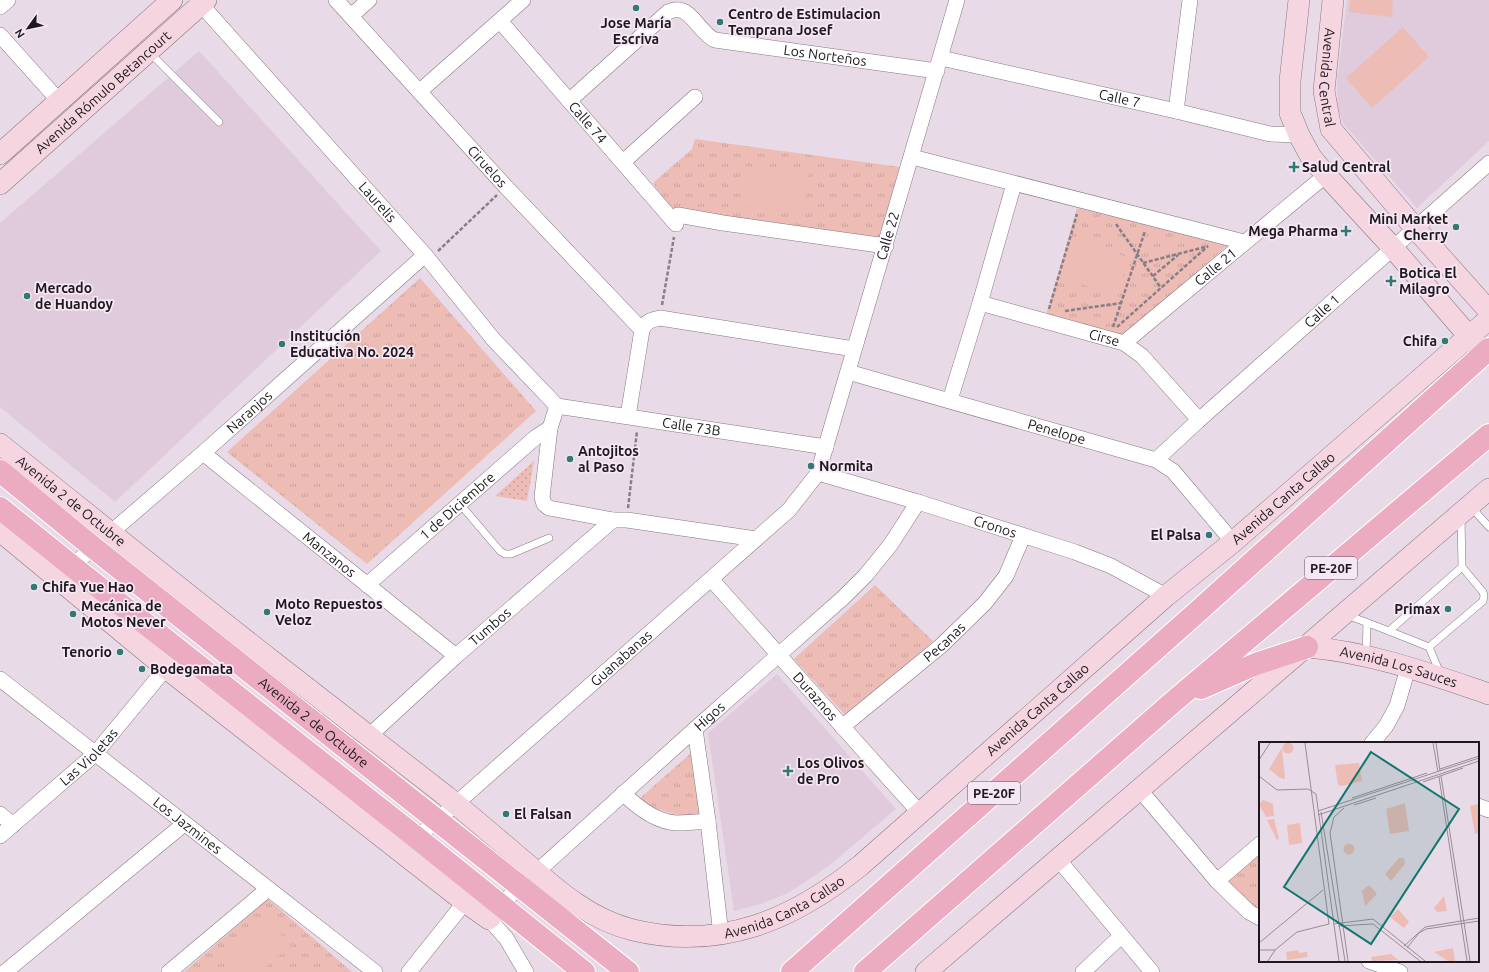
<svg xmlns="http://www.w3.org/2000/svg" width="1489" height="972" font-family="Ubuntu,sans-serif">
  <defs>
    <pattern id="grass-dots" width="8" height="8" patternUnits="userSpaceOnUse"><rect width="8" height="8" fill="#ecbcb5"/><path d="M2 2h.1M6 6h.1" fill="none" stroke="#caa19b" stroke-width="1.8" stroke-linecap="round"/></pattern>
    <pattern id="park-tufts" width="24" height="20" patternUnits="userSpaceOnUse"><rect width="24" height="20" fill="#ecbcb5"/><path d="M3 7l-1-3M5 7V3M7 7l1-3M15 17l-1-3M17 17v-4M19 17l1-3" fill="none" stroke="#caa19b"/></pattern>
  </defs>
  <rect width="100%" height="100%" fill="#e9dae7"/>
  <g fill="#e0cbdd">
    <path d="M 1347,0 L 1489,0 L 1489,141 L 1417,208 L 1343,123 L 1338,107 L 1337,81 Z"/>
    <path d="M 199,51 L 381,251 L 115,502 L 0,407 L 0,223 Z"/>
    <path d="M 777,674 L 896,809 L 831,864 L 804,883 L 786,894 L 761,904 L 734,911 L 708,733 Z"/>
  </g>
  <path fill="url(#grass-dots)" d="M 534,461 L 527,501 L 495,496 Z"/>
  <g fill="url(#park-tufts)">
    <path d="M 695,139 L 900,167 L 877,247 L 677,217 L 653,183 L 692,149 Z"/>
    <path d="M 1077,208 L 1228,245 L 1122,337 L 1046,315 Z"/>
    <path d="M 420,278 L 536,411 L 367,564 L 227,452 Z"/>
    <path d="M 875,585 L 933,641 L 847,717 L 794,659 Z"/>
    <path d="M 691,753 L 700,817 C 675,816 660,811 638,800 Z"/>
    <path d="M 1260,853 L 1260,910 L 1254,907 L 1228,881 Z"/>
    <path d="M 268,899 L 352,972 L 184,972 Z"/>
  </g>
  <g fill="#ecbcb5">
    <path d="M 1350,0 L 1393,0 L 1392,17 L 1349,12 Z"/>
    <path d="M 1403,27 L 1429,57 L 1372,108 L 1346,78 Z"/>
    <path d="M 746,166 L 809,173 L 804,213 L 742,206 Z"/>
    <path d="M 1072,238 L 1129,258 L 1117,296 L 1059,277 Z"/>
    <path d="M 271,921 L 291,946 L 259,972 L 239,972 L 226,956 Z"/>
    <path d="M 331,959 L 341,972 L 315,972 Z"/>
  </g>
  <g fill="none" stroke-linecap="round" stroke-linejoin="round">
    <defs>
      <g id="lane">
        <path d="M 150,53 L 219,122"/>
        <path d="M 460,504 L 500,551 L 505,554 L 511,554 L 549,538"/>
        <path d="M 1471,507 L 1489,527"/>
        <path d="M 1347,615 L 1389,631 L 1462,567 L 1461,517"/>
        <path d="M 1389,631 L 1429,647 L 1440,673"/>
        <path d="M 1429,647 L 1483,601 L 1484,596 L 1483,592 L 1462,567"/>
        <path d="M 1366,655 L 1367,623"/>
      </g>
      <g id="street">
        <path id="s1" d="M 197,0 L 425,255 L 493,339 L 557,406"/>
        <path id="s2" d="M 336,0 L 506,187 L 642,330"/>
        <path d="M 0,7 L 8,0"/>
        <path d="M 351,16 L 369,0"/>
        <path id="s3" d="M 500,21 L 676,224"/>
        <path d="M 0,35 L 60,102"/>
        <path id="s4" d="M 941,58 L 1176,111 L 1270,134 L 1299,135"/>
        <path d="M 420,91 L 523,0"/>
        <path id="s5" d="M 570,100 L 668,12 C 690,1 698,33 715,40 L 937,71"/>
        <path d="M 1176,111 L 1190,0"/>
        <path d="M 912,157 L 1244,242"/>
        <path d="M 623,162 L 695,97"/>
        <path d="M 678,215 L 723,223 L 886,246"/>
        <path id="s6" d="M 980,303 L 1124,343 L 1142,356 L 1199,420"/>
        <path id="s7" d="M 1124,343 L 1326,175"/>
        <path id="s8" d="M 848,372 L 1156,460 L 1173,471 L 1233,542"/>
        <path d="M 950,400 L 980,303 L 1014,184"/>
        <path d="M 557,406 L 550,428 L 542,497 L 544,504 L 549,508 L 613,520 L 627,520 L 756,539"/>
        <path id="s9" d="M 557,406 L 826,447"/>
        <path d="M 628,416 L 642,330 C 646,321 651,320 660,318 L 854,349"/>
        <path id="s10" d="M 203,453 L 456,656"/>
        <path id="s11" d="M 1156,460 L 1199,420 L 1489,163"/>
        <path id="s12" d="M 818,473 L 918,502 L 1075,552 L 1111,566 L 1166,596"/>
        <path id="s13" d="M 72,566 L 203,453 L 425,255"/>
        <path id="s14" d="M 711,579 C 781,657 850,736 920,813"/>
        <path id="s15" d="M 367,585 L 536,437 L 550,428"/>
        <path id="s16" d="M 0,679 L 375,972"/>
        <path id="s17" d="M 842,727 L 942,645 L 985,603 L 1006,576 L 1023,536"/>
        <path d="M 695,729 L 708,821 L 721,935"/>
        <path id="s18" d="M 369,736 L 456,656 L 613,520"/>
        <path d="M 1372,743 L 1386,726 L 1397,706 L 1408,668"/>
        <path d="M 1139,789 L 1217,881 L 1249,912 L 1260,918"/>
        <path d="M 623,793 C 637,807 656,822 677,823 C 687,823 697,822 708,821"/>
        <path d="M 1478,806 L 1489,810"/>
        <path d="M 0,814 L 13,825"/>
        <path id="s19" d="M 0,836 L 95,754 L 166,668"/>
        <path id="s20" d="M 417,838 L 789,510 L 818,473 L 957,0"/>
        <path d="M 1058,859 L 1152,972"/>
        <path d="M 1217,881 L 1260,844"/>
        <path id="s21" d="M 500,905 L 695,729 L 844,597 L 866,575 L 891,544 L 918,502"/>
        <path d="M 489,919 L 506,938 L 526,972"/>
        <path d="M 1369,961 L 1400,972"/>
        <path d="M 5,972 L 184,824"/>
        <path d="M 169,972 L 268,889"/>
        <path d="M 409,972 L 465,902"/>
        <path d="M 1083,972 L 1121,936"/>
      </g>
      <g id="secondary">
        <path d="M 1299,0 L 1290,81 L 1290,113 L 1299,135 L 1311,157 L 1326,175 L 1393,248 L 1478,347"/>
        <path id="s22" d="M 1333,0 L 1324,91 L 1331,129 L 1415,228 L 1489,311"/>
        <path d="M 0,154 L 172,0"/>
        <path id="s23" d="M 0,184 L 206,0"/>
        <path id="s24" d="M 0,444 C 92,518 183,591 276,664 C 332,708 389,752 446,796 C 473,818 500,841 527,864 C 558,891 591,920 633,930 C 721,951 793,920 861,865 L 1166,596 L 1233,542 L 1489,319"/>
        <path d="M 0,531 L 166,668 L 465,902 L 489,919 L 500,905"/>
        <path id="s25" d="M 1307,647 C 1370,652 1430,674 1489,694"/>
        <path d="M 926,972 C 1114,811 1302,651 1489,489"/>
      </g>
      <g id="primary">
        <path id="s26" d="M 0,471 L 94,548 L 628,972"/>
        <path d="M 0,508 L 72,566 L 417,838 L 584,972"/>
        <path d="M 1201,688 L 1256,664 L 1307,647"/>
        <path d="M 792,972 L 1195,614 L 1489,349"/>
        <path d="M 865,972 L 1173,702 L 1489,435"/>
      </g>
    </defs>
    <use href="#lane" stroke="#857883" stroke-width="8"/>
    <use href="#street" stroke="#857883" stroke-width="16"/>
    <use href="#secondary" stroke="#857883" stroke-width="22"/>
    <use href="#primary" stroke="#fff" stroke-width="24"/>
    <g stroke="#887e87" stroke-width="2.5" stroke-dasharray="4 2" stroke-linecap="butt">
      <path d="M 1116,224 L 1161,288"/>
      <path d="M 438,251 L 497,195"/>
      <path d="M 1143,263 L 1205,247"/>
      <path d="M 1153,276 L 1178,255"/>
      <path d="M 662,305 L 674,237"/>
      <path d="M 1049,309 L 1077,214"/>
      <path d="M 1065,311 L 1121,303"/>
      <path d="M 1113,327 L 1145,231"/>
      <path d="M 1117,327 L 1208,246"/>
      <path d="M 628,508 L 637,431"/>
    </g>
    <use href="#lane" stroke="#fff" stroke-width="7"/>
    <use href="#street" stroke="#fff" stroke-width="15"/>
    <use href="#secondary" stroke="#f5d5e0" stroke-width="21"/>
    <use href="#primary" stroke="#ebacc2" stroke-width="22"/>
  </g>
  <g fill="#317973" stroke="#f6e7f4" stroke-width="1.5">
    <circle cx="636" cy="8" r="4"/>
    <circle cx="720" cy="22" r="4"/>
    <path d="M1292 161h4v4h4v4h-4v4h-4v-4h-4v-4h4z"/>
    <circle cx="1456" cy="227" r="4"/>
    <path d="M1344 225h4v4h4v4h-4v4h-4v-4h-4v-4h4z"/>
    <path d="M1389 275h4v4h4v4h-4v4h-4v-4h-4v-4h4z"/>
    <circle cx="27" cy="296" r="4"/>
    <circle cx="1445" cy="341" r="4"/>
    <circle cx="282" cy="344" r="4"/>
    <circle cx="570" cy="459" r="4"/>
    <circle cx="811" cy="466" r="4"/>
    <circle cx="1209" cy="535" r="4"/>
    <circle cx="34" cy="587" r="4"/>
    <circle cx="1448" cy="609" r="4"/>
    <circle cx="267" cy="612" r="4"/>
    <circle cx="73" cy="614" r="4"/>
    <circle cx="120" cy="652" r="4"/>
    <circle cx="142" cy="669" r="4"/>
    <path d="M786 765h4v4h4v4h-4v4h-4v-4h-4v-4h4z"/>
    <circle cx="506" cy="814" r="4"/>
  </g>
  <g text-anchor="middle" stroke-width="3.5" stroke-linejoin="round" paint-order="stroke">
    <g fill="#f6e7f4" stroke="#5f575e" stroke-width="1">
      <rect x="1305" y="557" width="52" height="22" rx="3"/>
      <rect x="968" y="782" width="52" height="22" rx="3"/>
    </g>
    <g font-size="13" font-weight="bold" fill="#1e191e">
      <text x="1331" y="573">PE-20F</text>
      <text x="994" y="798">PE-20F</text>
    </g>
    <g font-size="14" font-weight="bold" fill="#1e191e" stroke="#f6e7f4" text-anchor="start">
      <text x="728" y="19">Centro de Estimulacion<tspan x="728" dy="16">Temprana Josef</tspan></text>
      <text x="636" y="28" text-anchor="middle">Jose María<tspan x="636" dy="16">Escriva</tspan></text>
      <text x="1302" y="172">Salud Central</text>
      <text x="1448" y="224" text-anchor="end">Mini Market<tspan x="1448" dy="16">Cherry</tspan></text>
      <text x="1338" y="236" text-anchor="end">Mega Pharma</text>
      <text x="1399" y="278">Botica El<tspan x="1399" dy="16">Milagro</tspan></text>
      <text x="35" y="293">Mercado<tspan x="35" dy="16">de Huandoy</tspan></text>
      <text x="290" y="341">Institución<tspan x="290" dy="16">Educativa No. 2024</tspan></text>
      <text x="1437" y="346" text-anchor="end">Chifa</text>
      <text x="578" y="456">Antojitos<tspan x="578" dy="16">al Paso</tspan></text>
      <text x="819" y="471">Normita</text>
      <text x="1201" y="540" text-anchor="end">El Palsa</text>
      <text x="42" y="592">Chifa Yue Hao</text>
      <text x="275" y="609">Moto Repuestos<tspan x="275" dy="16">Veloz</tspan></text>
      <text x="81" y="611">Mecánica de<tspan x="81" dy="16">Motos Never</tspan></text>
      <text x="1440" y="614" text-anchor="end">Primax</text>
      <text x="112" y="657" text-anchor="end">Tenorio</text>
      <text x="150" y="674">Bodegamata</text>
      <text x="797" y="768">Los Olivos<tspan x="797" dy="16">de Pro</tspan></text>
      <text x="514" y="819">El Falsan</text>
    </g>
    <g font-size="14" fill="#1e191e" stroke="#f6e7f4">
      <text dy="5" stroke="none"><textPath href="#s5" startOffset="302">Los Norteños</textPath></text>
      <text dy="5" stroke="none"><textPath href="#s22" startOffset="78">Avenida Central</textPath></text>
      <text dy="5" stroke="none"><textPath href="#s23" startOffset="138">Avenida Rómulo Betancourt</textPath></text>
      <text dy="5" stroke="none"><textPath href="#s4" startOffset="183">Calle 7</textPath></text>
      <text dy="5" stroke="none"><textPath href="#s3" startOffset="134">Calle 74</textPath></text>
      <text dy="5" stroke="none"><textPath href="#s2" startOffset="225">Ciruelos</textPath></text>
      <text dy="5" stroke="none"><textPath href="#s1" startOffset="271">Laurelis</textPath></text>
      <text dy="5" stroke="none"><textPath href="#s20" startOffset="790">Calle 22</textPath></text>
      <text dy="5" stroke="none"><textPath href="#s7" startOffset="119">Calle 21</textPath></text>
      <text dy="5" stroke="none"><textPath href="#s11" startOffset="223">Calle 1</textPath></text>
      <text dy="5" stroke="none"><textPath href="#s6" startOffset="129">Cirse</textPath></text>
      <text dy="5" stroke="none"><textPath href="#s13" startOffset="235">Naranjos</textPath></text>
      <text dy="5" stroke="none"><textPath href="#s9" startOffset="136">Calle 73B</textPath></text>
      <text dy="5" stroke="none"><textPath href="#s8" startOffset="217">Penelope</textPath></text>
      <text dy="5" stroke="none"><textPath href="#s24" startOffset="1606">Avenida Canta Callao</textPath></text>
      <text dy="5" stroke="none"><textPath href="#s24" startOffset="91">Avenida 2 de Octubre</textPath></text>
      <text dy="5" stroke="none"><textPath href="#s15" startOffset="120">1 de Diciembre</textPath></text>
      <text dy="5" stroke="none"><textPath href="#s12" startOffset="185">Cronos</textPath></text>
      <text dy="5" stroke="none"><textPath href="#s10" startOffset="162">Manzanos</textPath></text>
      <text dy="5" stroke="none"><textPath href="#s18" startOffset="163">Tumbos</textPath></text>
      <text dy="5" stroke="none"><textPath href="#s17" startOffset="133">Pecanas</textPath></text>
      <text dy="5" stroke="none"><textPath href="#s20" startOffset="272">Guanabanas</textPath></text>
      <text dy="5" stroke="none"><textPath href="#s25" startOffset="94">Avenida Los Sauces</textPath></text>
      <text dy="5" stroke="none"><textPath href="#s14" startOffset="157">Duraznos</textPath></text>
      <text dy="5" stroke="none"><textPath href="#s24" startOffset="1282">Avenida Canta Callao</textPath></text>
      <text dy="5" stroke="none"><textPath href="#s21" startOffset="282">Higos</textPath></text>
      <text dy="5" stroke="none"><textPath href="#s26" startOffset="402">Avenida 2 de Octubre</textPath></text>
      <text dy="5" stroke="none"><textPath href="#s19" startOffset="119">Las Violetas</textPath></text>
      <text dy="5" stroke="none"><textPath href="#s16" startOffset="238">Los Jazmines</textPath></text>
      <text dy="5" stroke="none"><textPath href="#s24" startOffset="958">Avenida Canta Callao</textPath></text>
    </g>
  </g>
  <g transform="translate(1259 742)">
    <rect width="220" height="220" fill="#e9dae7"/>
    <path d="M23.5 6a5.5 5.5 0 1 1 11 0a5.5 5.5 0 1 1-11 0ZM 23,6 L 26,37 L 21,36 L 10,27 ZM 100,21 L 103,39 L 83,44 L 79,43 L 76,23 ZM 4,58 L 14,62 L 15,74 L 7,75 L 0,62 ZM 146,61 L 150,89 L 131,92 L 127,67 ZM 220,62 L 220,91 L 216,92 L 211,64 ZM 15,77 L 20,97 L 18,98 L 8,78 ZM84.5 107a5.5 5.5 0 1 1 11 0a5.5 5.5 0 1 1-11 0ZM 140,116 L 145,116 L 146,122 L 132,139 L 126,132 ZM 110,143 L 118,152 L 106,164 L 103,149 ZM 185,154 L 188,169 L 178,170 L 175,166 ZM 139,167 L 150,180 L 145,186 L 131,175 ZM 194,206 L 196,219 L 189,219 L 175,210 ZM 132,212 L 139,218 L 113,219 L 112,215 Z" fill="#ecbcb5"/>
    <path d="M 92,23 L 94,41 L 81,42 L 79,24 ZM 41,81 L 43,101 L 30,103 L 28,83 ZM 39,208 L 40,211 L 48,210 L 49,215 L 28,218 L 27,210 Z" fill="#ecbcb5"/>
    <path fill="none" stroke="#988d97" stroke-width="1" d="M 46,1 L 70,182M 174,1 L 179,30M 177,1 L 181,29M 0,18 L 11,1M 181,27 L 220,14M 0,34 L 18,48 L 49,47 L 57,52 L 80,219M 182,34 L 211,219M 180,35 L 208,219M 164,40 L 204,26M 93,56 L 168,31M 95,63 L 117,56M 85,66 L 75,75 L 71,91 L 89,219M 59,69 L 220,16M 62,70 L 86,219M 59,73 L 220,19M 74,182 L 114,177 L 166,219M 79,184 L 114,182 L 161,219M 0,201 L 64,148M 145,204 L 166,185 L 220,176M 148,206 L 160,191 L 167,187 L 220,179M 0,208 L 16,208M 9,219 L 16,208 L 38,190 L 70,182"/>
    <path fill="#0f766e" fill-opacity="0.15" stroke="#0f766e" stroke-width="2" d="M 112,10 L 200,67 L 112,202 L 25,145 Z"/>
    <rect width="220" height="220" fill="none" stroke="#1e191e" stroke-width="2"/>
  </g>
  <g transform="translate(28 28) rotate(237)" stroke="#f6e7f4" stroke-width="3" paint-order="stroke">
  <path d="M0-3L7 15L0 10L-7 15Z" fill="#1e191e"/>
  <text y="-6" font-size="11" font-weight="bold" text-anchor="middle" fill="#1e191e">N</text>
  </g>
</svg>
